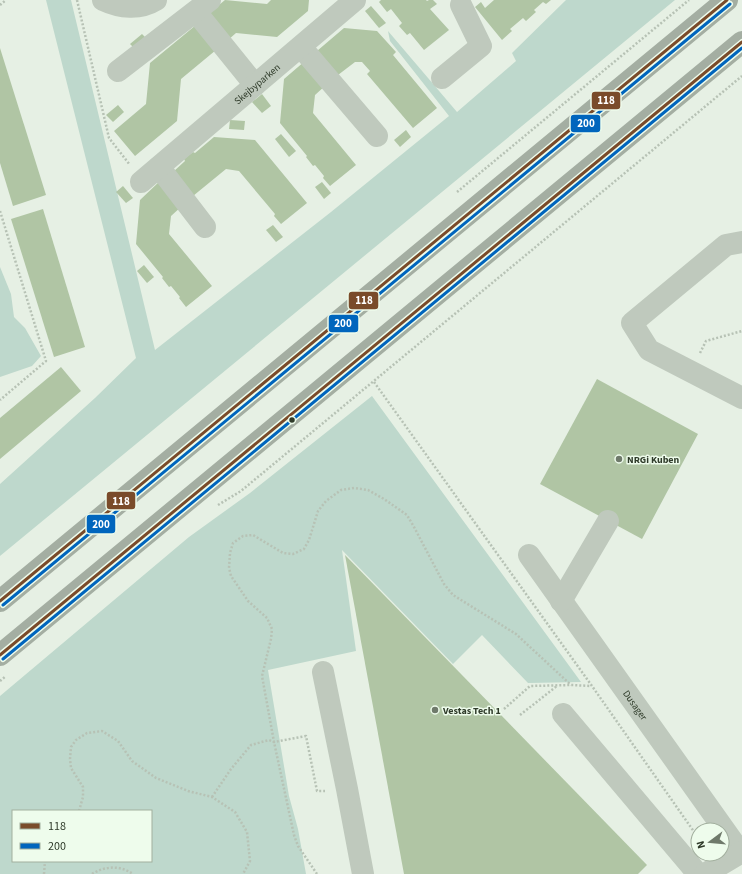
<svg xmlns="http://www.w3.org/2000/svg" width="742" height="874" font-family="'Source Sans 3',sans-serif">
  <rect width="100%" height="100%" fill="#e6f0e4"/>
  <g fill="#bed8cc" fill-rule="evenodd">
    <path d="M 46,0 L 71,0 L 155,350 L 331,212 L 449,116 L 390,41 L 388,31 L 457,112 L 516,61 L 512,53 L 566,0 L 675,0 L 0,556 L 0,484 L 95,398 L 136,358 Z"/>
    <path d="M 0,267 L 11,294 L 14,317 L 25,328 L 41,356 L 32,366 L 0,377 Z"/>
    <path d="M 372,396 L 581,682 L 528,683 L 482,635 L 453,664 L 342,550 L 356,651 L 268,670 L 289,796 L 298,829 L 306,874 L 0,874 L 0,696 L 189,537 L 250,493 ZM 13,811 L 151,811 L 151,861 L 13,861 Z"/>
  </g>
  <g fill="#b0c5a4">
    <path d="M 225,0 L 267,4 L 271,0 L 309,0 L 308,11 L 277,37 L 236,33 L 228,40 L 207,15 Z"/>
    <path d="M 381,0 L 426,0 L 427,1 L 429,0 L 433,0 L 437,4 L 430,9 L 449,30 L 424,50 L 410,33 L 407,35 L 399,26 L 402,23 L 391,9 L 387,12 L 379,2 Z"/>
    <path d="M 494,0 L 551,0 L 546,4 L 543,2 L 534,10 L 536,12 L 526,21 L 523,18 L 510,29 L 512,31 L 502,40 L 475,7 L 481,2 L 485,8 Z"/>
    <path d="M 371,6 L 386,23 L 379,28 L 365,11 Z"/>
    <path d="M 196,25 L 216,50 L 181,79 L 177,121 L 135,156 L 114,131 L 146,104 L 150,63 Z"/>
    <path d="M 344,28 L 377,31 L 396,52 L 393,55 L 437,108 L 413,128 L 367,74 L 370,71 L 362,62 L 355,62 L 338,75 L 317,51 Z"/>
    <path d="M 142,34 L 147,39 L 135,49 L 130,44 Z"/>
    <path d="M 0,48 L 46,195 L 13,206 L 0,163 Z"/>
    <path d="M 305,61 L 326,85 L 315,95 L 313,113 L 356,165 L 330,186 L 323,178 L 324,176 L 315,165 L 313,166 L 306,157 L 307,156 L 280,123 L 284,79 Z"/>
    <path d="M 262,94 L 271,106 L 262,113 L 252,102 Z"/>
    <path d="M 118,105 L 124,112 L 113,122 L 106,115 Z"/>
    <path d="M 230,120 L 245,121 L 244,130 L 229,129 Z"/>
    <path d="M 406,130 L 411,137 L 400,147 L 394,140 Z"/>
    <path d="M 281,134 L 296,151 L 289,157 L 275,139 Z"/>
    <path d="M 214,137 L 255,140 L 307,203 L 281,224 L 274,216 L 275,214 L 239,171 L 226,169 L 193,196 L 173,172 L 185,161 L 184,159 L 193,152 L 195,153 Z"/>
    <path d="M 160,181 L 182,206 L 171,216 L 169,234 L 212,286 L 186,307 L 179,298 L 180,297 L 171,286 L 169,287 L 162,278 L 163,277 L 136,244 L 140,200 Z"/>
    <path d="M 322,182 L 331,193 L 324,199 L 315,187 Z"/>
    <path d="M 123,186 L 133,198 L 126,203 L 116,192 Z"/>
    <path d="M 43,209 L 85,347 L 54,357 L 11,219 Z"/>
    <path d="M 273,225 L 283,237 L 276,242 L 266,230 Z"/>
    <path d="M 144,265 L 154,277 L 147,283 L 137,271 Z"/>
    <path d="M 61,367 L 81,391 L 0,459 L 0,418 Z"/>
    <path d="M 597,379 L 698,434 L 642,539 L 540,484 Z"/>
    <path d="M 345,555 L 647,865 L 638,874 L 404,874 Z"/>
  </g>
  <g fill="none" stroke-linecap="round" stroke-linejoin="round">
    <g stroke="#b7c2b5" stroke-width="2.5" stroke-dasharray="2 2" stroke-linecap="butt">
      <path d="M 77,0 L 109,138 L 130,165"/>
      <path d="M 0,5 L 6,0"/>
      <path d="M 457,192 L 689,0"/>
      <path d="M 0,211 L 46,361 L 0,400"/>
      <path d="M 700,353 L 706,341 L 742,331"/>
      <path d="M 374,382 L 592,686 L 697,836"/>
      <path d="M 218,505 L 241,491 L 742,76"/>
      <path d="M 0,681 L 6,676"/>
      <path d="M 504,709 L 530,686 L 571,685 L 591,686"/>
      <path d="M 520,715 L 557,686"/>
      <path d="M 212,797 L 231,769 L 251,745 L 269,740 L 274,742 L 306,736 L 317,791 L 325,791"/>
      <path d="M 79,811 L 83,797 L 83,787 L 71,768 L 70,759 L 71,747 L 76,740 L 87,733 L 102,731 L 118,741 L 132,761 L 156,778 L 188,791 L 212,797 L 235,812 L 247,832 L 250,861 L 243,874"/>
      <path d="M 44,874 L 45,861"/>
      <path d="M 92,874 C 105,866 120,865 133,874"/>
      <path d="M 317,874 L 298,846 L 294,835 L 274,742 L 262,676 L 271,639 L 272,629 L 267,618 L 248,601 L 231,576 L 229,568 L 230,553 L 233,543 L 243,536 L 253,535 L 283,553 L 293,554 L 304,549 L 309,540 L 318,511 L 326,501 L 341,490 L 354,488 L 368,490 L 384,499 L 407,515 L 414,527 L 444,584 L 453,595 L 516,634 L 571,685"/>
    </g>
    <g stroke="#bfc9bd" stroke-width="22">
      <path d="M 103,0 C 120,8 140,10 156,0"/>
      <path d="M 196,12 L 255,85"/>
      <path d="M 301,47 L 377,136"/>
      <path d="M 118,71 L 210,0"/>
      <path d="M 442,78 L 481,46 L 461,5"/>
      <path d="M 159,167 L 205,227"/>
      <path id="s1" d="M 141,182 L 355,0"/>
      <path d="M 742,242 L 726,245 L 632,323 L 649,350 L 742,398"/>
      <path id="s2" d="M 529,555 L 741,853"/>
      <path d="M 561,601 L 608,521"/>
      <path d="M 323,672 L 347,789 L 363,874"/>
      <path d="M 563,714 L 698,874"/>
      <path d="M 705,874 L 742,852"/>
    </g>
    <g stroke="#a4aea2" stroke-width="22">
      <path d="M 0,601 L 727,0"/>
      <path d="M 0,655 L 742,42"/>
    </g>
    <defs>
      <g id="bus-1">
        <path d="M 0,601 L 727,0"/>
        <path d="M 0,655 L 742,42"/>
      </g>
      <g id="bus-2">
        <path d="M 3,605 L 730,4"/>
        <path d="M 3,659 L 742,48"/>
      </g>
    </defs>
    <use href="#bus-1" stroke="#eefcec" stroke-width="6"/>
    <use href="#bus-2" stroke="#eefcec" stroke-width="6"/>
    <use href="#bus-1" stroke="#7a4b2a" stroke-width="3"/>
    <use href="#bus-2" stroke="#0065bd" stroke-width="3"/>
  </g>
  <circle fill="#2f3b2a" stroke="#eefcec" stroke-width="1.5" cx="292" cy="420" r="3.5"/>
  <g fill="#6f7a6b" stroke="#eefcec" stroke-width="1.5">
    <circle cx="619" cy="459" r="4"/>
    <circle cx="435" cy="710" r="4"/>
  </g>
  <g text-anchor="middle" stroke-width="3" stroke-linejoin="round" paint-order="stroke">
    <g font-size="10" fill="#2f3b2a" stroke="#eefcec">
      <text dy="4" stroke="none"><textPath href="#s1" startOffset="152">Skejbyparken</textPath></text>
      <text dy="4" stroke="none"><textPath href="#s2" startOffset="184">Dusager</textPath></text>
    </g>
    <g font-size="10" font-weight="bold" fill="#2f3b2a" stroke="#eefcec" text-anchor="start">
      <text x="627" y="463">NRGi Kuben</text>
      <text x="443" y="714">Vestas Tech 1</text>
    </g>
  </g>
  <g stroke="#eefcec" stroke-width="1.5">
    <rect x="591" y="91" width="30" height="19" rx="4" fill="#7a4b2a"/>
    <rect x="570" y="114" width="31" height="19" rx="4" fill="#0065bd"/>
    <rect x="348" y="291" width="31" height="19" rx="4" fill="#7a4b2a"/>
    <rect x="328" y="314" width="31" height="19" rx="4" fill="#0065bd"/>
    <rect x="106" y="491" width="30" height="19" rx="4" fill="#7a4b2a"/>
    <rect x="86" y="514" width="30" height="20" rx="4" fill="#0065bd"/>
  </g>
  <g font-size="11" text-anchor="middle" font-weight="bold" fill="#fff">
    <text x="606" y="104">118</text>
    <text x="586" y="127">200</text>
    <text x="364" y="304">118</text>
    <text x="343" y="327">200</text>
    <text x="121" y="505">118</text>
    <text x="101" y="528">200</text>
  </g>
  <rect x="12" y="810" width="140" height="52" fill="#eefcec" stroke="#a2af9e"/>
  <rect x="20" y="823" width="20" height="6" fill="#7a4b2a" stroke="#a2af9e"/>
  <text x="48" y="830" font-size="12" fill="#2f3b2a">118</text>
  <rect x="20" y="843" width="20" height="6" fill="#0065bd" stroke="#a2af9e"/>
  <text x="48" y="850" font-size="12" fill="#2f3b2a">200</text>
  <g transform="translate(710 842) rotate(254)"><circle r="19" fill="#eefcec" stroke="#a2af9e"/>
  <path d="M0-3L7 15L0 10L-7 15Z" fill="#6f7a6b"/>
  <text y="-6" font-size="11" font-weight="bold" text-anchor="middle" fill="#2f3b2a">N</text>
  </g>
</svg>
